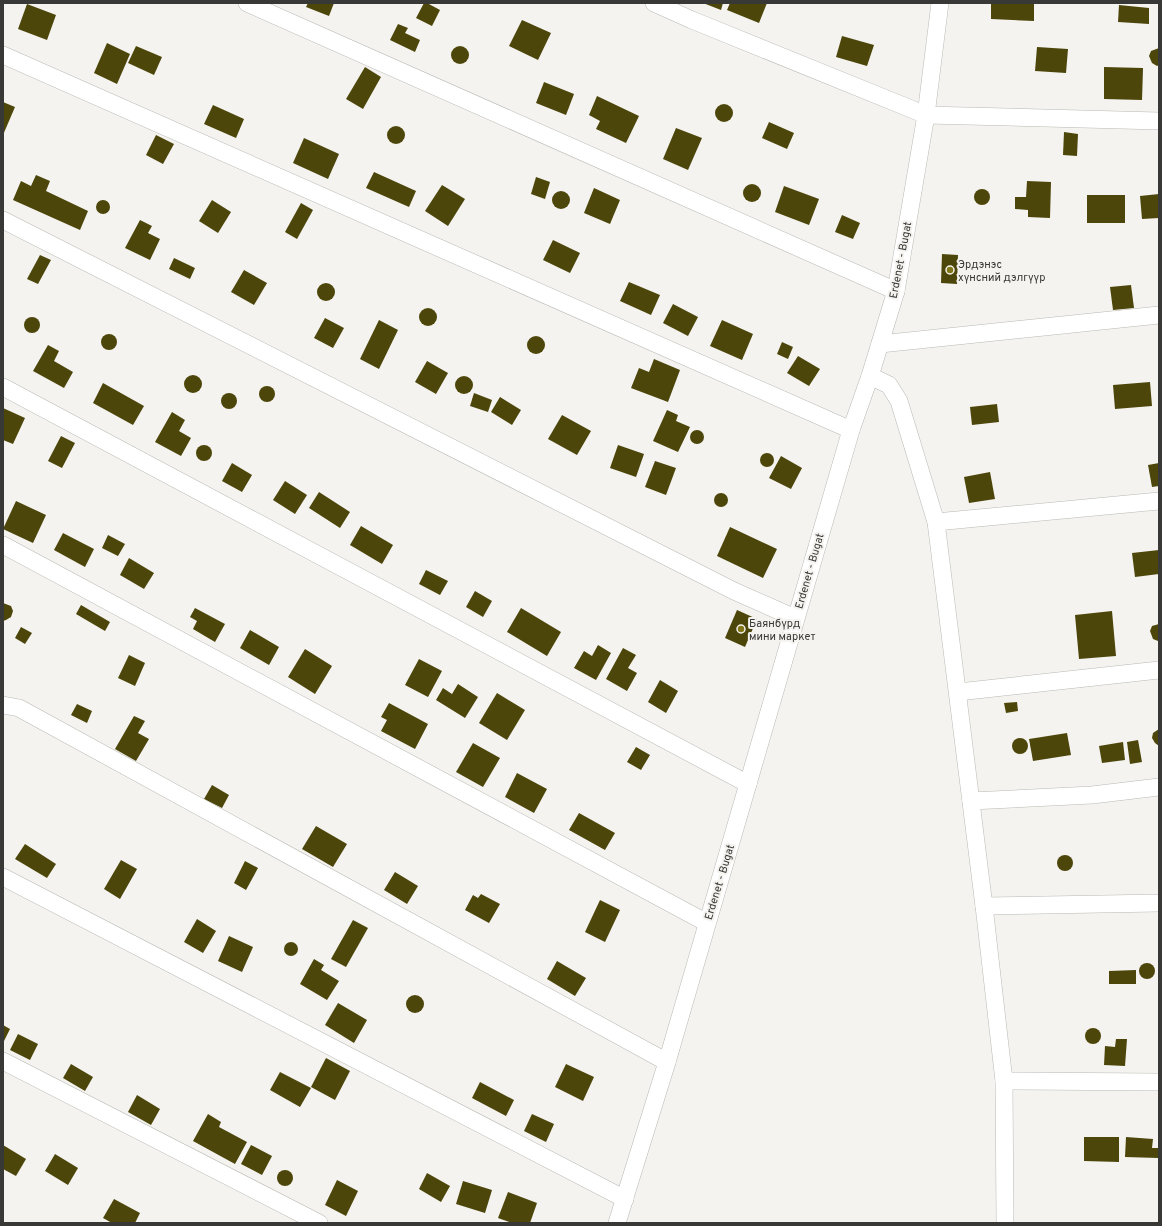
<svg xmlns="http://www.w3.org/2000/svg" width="1162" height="1226" font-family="Overpass,sans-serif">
  <rect width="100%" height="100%" fill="#f4f3ef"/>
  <g fill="#4d460b">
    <path d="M 308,3 L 334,3 L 329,16 L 306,7 Z"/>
    <path d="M 424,3 L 427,3 L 440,10 L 432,26 L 416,18 Z"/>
    <path d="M 703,3 L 723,3 L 721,10 Z"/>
    <path d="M 730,3 L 767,3 L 759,23 L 727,10 Z"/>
    <path d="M 991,3 L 1034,3 L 1034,21 L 991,19 Z"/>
    <path d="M 27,4 L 56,15 L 47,40 L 18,29 Z"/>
    <path d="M 1119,5 L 1149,8 L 1149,24 L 1118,22 Z"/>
    <path d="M 522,20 L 551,33 L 538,60 L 509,46 Z"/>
    <path d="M 398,24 L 408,28 L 405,33 L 420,40 L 415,52 L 390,40 Z"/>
    <path d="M 842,36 L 874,45 L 867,66 L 836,57 Z"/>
    <path d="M 107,43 L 130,54 L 117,84 L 94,73 Z"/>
    <path d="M 136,46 L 162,57 L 154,75 L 128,63 Z"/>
    <circle cx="460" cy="55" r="9"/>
    <path d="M 1037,47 L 1068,49 L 1066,73 L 1035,71 Z"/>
    <path d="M 1159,48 L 1159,65 L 1157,66 L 1152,63 L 1149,56 L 1151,51 Z"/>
    <path d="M 365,67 L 381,77 L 363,109 L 346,99 Z"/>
    <path d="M 1104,67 L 1143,68 L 1142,100 L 1104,99 Z"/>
    <path d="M 544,82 L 574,94 L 566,115 L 536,103 Z"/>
    <path d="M 597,96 L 639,116 L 626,143 L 596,129 L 600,121 L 589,115 Z"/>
    <path d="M 3,102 L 15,107 L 3,135 Z"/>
    <circle cx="724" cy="113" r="9"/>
    <path d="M 213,105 L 244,119 L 236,138 L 204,124 Z"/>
    <path d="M 769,122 L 794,133 L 787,149 L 762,138 Z"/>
    <circle cx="396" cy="135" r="9"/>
    <path d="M 676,128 L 702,138 L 688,170 L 663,159 Z"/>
    <path d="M 1064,132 L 1078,134 L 1077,156 L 1063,155 Z"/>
    <path d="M 156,135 L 174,144 L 163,164 L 146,155 Z"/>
    <path d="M 304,138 L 339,154 L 328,179 L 293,163 Z"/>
    <path d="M 374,172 L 416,191 L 409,207 L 366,188 Z"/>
    <path d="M 36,175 L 50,181 L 46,191 L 88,211 L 80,230 L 13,200 L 21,181 L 31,186 Z"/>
    <path d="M 536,177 L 550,182 L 545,199 L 531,194 Z"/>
    <path d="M 1027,181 L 1051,182 L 1050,218 L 1028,217 L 1028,210 L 1015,209 L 1015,197 L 1026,197 Z"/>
    <circle cx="752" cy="193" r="9"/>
    <path d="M 442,185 L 465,199 L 448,226 L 425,211 Z"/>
    <path d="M 784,186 L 819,199 L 809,225 L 775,212 Z"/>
    <path d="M 594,188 L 620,200 L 610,224 L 584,213 Z"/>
    <circle cx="982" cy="197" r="8"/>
    <circle cx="561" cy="200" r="9"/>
    <path d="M 1159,194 L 1159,218 L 1142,219 L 1140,196 Z"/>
    <rect x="1087" y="195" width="38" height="28"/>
    <path d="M 212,200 L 231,212 L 218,233 L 199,221 Z"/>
    <circle cx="103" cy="207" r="7"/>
    <path d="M 301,203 L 313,210 L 297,239 L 285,232 Z"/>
    <path d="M 842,215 L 860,223 L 853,239 L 835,232 Z"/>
    <path d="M 140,220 L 152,226 L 148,233 L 160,239 L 150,260 L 125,248 Z"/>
    <path d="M 553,240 L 580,253 L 570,273 L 543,260 Z"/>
    <path d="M 942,254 L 958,255 L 957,284 L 941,283 Z"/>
    <path d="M 40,255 L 51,260 L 38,284 L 27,279 Z"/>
    <path d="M 174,258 L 195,268 L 190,279 L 169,269 Z"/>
    <path d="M 244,270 L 267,283 L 254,305 L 231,292 Z"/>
    <path d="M 629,282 L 660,295 L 651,315 L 620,301 Z"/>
    <circle cx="326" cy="292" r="9"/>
    <path d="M 1131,285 L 1134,308 L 1113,310 L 1110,287 Z"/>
    <path d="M 673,304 L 698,317 L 688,336 L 663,323 Z"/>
    <circle cx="428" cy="317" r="9"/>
    <circle cx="32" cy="325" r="8"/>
    <path d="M 325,318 L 344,328 L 333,348 L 314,338 Z"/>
    <path d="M 379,320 L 398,330 L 379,369 L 360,359 Z"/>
    <path d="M 722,320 L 753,334 L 742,360 L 710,346 Z"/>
    <circle cx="109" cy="342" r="8"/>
    <circle cx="536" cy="345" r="9"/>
    <path d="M 782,342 L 793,347 L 788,359 L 777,354 Z"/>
    <path d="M 48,345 L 59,351 L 54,361 L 73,372 L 64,388 L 33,371 Z"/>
    <path d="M 798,356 L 820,369 L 809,386 L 787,373 Z"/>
    <path d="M 654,359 L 680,370 L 668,402 L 631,388 L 639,368 L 649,372 Z"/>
    <path d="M 427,361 L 448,373 L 436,394 L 415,382 Z"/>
    <circle cx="193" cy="384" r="9"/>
    <circle cx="464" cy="385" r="9"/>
    <path d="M 1150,382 L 1152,406 L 1115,409 L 1113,385 Z"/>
    <path d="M 103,383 L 144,406 L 133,425 L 93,403 Z"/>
    <circle cx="267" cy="394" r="8"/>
    <path d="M 474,393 L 492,400 L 488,412 L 470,406 Z"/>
    <circle cx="229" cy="401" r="8"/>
    <path d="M 500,397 L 521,410 L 512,425 L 491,412 Z"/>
    <path d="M 997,404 L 999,422 L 972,425 L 970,407 Z"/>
    <path d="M 3,408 L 25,418 L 13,444 L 3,440 Z"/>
    <path d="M 667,410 L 678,415 L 676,421 L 690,427 L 678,452 L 653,441 Z"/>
    <path d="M 172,412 L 185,420 L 179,431 L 191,438 L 181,456 L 155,442 Z"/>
    <path d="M 562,415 L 591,431 L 577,455 L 548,439 Z"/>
    <circle cx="697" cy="437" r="7"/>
    <path d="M 61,436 L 75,443 L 62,468 L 48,461 Z"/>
    <circle cx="204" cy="453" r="8"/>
    <path d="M 618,445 L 644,454 L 636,477 L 610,468 Z"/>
    <circle cx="767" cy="460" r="7"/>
    <path d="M 781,456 L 802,468 L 791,489 L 769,478 Z"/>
    <path d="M 655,461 L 676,468 L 666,495 L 645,487 Z"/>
    <path d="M 232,463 L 252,475 L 242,492 L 222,481 Z"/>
    <path d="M 1159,463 L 1159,486 L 1152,487 L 1148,465 Z"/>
    <path d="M 990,472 L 995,499 L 969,503 L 964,477 Z"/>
    <path d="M 285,481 L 307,495 L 295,514 L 273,500 Z"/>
    <path d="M 319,492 L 350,512 L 340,528 L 309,508 Z"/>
    <circle cx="721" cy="500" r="7"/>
    <path d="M 16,501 L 46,515 L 33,543 L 3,529 Z"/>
    <path d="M 361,526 L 393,545 L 382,564 L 350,545 Z"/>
    <path d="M 730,527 L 777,549 L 763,578 L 717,556 Z"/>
    <path d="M 63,533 L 94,549 L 85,567 L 54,550 Z"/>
    <path d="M 108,535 L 125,544 L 118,556 L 102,548 Z"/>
    <path d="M 1159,550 L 1159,574 L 1135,577 L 1132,553 Z"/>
    <path d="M 129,558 L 154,573 L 144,589 L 120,575 Z"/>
    <path d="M 426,570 L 448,581 L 440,595 L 419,584 Z"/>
    <path d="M 475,591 L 492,601 L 483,617 L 466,607 Z"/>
    <path d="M 3,603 L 11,606 L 13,611 L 11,617 L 6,620 L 3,621 Z"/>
    <path d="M 81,605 L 110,622 L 105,631 L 76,614 Z"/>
    <path d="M 195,608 L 225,624 L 215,642 L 193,629 L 197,621 L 190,617 Z"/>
    <path d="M 521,608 L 561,632 L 547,656 L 507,632 Z"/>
    <path d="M 737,610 L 757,619 L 745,647 L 725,638 Z"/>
    <path d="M 1112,611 L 1116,656 L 1079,659 L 1075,615 Z"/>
    <path d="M 1159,624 L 1159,641 L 1158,641 L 1153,639 L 1150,631 L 1152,626 Z"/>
    <path d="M 21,627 L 32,633 L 25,644 L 15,638 Z"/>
    <path d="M 250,630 L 279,647 L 269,665 L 240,648 Z"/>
    <path d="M 598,645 L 611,653 L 596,680 L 574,668 L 584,651 L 592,656 Z"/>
    <path d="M 623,648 L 636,655 L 628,668 L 637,673 L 627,691 L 606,679 Z"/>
    <path d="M 305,649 L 332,666 L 315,694 L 288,677 Z"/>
    <path d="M 129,655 L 145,663 L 135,686 L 118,678 Z"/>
    <path d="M 419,659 L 442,671 L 428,697 L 405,685 Z"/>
    <path d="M 660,680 L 678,691 L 666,713 L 648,702 Z"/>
    <path d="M 458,684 L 478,697 L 465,718 L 436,700 L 443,688 L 452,694 Z"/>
    <path d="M 497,693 L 525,710 L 507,740 L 479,723 Z"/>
    <path d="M 1017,702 L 1018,711 L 1006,713 L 1004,703 Z"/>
    <path d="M 389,703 L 428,724 L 415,749 L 381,731 L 387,720 L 381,717 Z"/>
    <path d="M 77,704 L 92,711 L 87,723 L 71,715 Z"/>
    <path d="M 134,716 L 145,721 L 138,733 L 149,739 L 136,761 L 115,749 Z"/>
    <path d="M 1159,729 L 1159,746 L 1155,743 L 1152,738 L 1153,733 Z"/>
    <path d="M 1067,733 L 1071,755 L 1033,761 L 1029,739 Z"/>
    <circle cx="1020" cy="746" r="8"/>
    <path d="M 1138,740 L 1142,762 L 1130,764 L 1127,742 Z"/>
    <path d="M 1123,742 L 1125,760 L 1102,763 L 1099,746 Z"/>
    <path d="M 473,743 L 500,758 L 483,787 L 456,772 Z"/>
    <path d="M 636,747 L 650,755 L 641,770 L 627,762 Z"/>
    <path d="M 517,773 L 547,789 L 534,813 L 505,797 Z"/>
    <path d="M 212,785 L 229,795 L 222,808 L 204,799 Z"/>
    <path d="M 579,813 L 615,833 L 605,850 L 569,830 Z"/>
    <path d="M 316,826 L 347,844 L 333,867 L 302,849 Z"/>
    <path d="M 25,844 L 56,864 L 47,878 L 15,859 Z"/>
    <circle cx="1065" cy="863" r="8"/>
    <path d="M 121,860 L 137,869 L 120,899 L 104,889 Z"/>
    <path d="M 245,861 L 258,868 L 246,890 L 234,883 Z"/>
    <path d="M 395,872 L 418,886 L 407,904 L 384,890 Z"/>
    <path d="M 481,894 L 500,904 L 489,923 L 465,910 L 473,895 L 478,898 Z"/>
    <path d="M 600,900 L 620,910 L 605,942 L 585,932 Z"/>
    <path d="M 197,919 L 216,931 L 203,953 L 184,942 Z"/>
    <path d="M 353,920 L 368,928 L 346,967 L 331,959 Z"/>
    <path d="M 229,936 L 253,947 L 242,972 L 218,961 Z"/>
    <circle cx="291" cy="949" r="7"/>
    <path d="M 314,959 L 324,965 L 321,970 L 339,981 L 327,1000 L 300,984 Z"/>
    <path d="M 557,961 L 586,978 L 575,996 L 547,979 Z"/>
    <circle cx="1147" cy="971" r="8"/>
    <path d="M 1136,970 L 1136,984 L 1109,984 L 1109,971 Z"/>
    <circle cx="415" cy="1004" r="9"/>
    <path d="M 338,1003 L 367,1020 L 354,1043 L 325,1025 Z"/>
    <path d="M 3,1025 L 10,1029 L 3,1043 Z"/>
    <circle cx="1093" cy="1036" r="8"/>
    <path d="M 18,1034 L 38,1044 L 30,1060 L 10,1050 Z"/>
    <path d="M 1116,1039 L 1127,1039 L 1125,1066 L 1104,1065 L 1105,1046 L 1115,1047 Z"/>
    <path d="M 326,1058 L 350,1071 L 335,1100 L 311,1087 Z"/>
    <path d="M 71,1064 L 93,1077 L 85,1091 L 63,1078 Z"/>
    <path d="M 566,1064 L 594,1077 L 583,1101 L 555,1087 Z"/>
    <path d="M 280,1072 L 311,1088 L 300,1107 L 270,1090 Z"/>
    <path d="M 480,1082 L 514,1100 L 506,1116 L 472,1098 Z"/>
    <path d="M 137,1095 L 160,1109 L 151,1125 L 128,1112 Z"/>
    <path d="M 208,1114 L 221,1122 L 219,1127 L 247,1142 L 235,1164 L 193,1141 Z"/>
    <path d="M 532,1114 L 554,1124 L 546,1142 L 524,1131 Z"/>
    <path d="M 1084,1137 L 1119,1137 L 1119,1162 L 1084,1161 Z"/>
    <path d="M 1126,1137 L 1153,1139 L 1152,1148 L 1158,1148 L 1158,1158 L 1125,1157 Z"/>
    <path d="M 3,1145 L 26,1159 L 16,1176 L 3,1169 Z"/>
    <path d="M 251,1145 L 272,1156 L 262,1175 L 241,1164 Z"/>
    <path d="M 55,1154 L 78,1168 L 68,1185 L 45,1171 Z"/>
    <circle cx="285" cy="1178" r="8"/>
    <path d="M 427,1173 L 450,1186 L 441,1202 L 419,1189 Z"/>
    <path d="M 337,1180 L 358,1191 L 346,1216 L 325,1205 Z"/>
    <path d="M 463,1181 L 492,1190 L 485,1213 L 456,1204 Z"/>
    <path d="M 508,1192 L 537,1203 L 530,1223 L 512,1223 L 498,1218 Z"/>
    <path d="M 114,1199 L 140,1213 L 135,1223 L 112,1223 L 103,1218 Z"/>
  </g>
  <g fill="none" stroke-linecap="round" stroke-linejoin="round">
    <defs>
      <g id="minor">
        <path d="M 247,3 L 896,291"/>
        <path d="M 654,3 L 692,20 L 926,115 L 1159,121"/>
        <path d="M 3,55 L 851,430"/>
        <path d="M 3,220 L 734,591 L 795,618"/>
        <path d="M 880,344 L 1159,315"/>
        <path d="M 870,376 L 889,385 L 899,401 L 936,522 L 984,906 L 1004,1081 L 1005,1223"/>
        <path d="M 3,387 L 748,784"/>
        <path d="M 936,522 L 1159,501"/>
        <path d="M 3,545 L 707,923"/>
        <path d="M 958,692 L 1159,670"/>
        <path d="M 3,705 L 19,708 L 667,1062"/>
        <path d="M 971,801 L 1092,795 L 1159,787"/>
        <path d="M 3,877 L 625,1199"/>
        <path d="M 984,906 L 1159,903"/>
        <path d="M 3,1061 L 319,1223"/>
        <path d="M 1004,1081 L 1159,1082"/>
        <path d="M 617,1223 L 667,1062 L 851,430 L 870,376 L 896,291 L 926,115 L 940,3"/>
      </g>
    </defs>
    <use href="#minor" stroke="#b9b9b5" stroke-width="18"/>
    <use href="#minor" stroke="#fff" stroke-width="17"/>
  </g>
  <g fill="#817619" stroke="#f4f3ef" stroke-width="1.5">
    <circle cx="950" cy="270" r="4"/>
    <circle cx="741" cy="629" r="4"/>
  </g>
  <g text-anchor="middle" stroke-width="4" stroke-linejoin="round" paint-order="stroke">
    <g font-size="11" fill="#383836" stroke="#f4f3ef">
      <text transform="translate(900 260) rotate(-79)" y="4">Erdenet - Bugat</text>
      <text transform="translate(809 571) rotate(-74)" y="4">Erdenet - Bugat</text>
      <text transform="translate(719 882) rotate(-73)" y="4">Erdenet - Bugat</text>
    </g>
    <g font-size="11" fill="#383836" stroke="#f4f3ef" text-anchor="start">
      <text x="958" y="268">Эрдэнэс<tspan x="958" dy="13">хүнсний дэлгүүр</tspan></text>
      <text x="749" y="627">Баянбүрд<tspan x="749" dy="13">мини маркет</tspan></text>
    </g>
  </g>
  <rect width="1162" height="1226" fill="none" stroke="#383836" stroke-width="8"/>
</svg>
